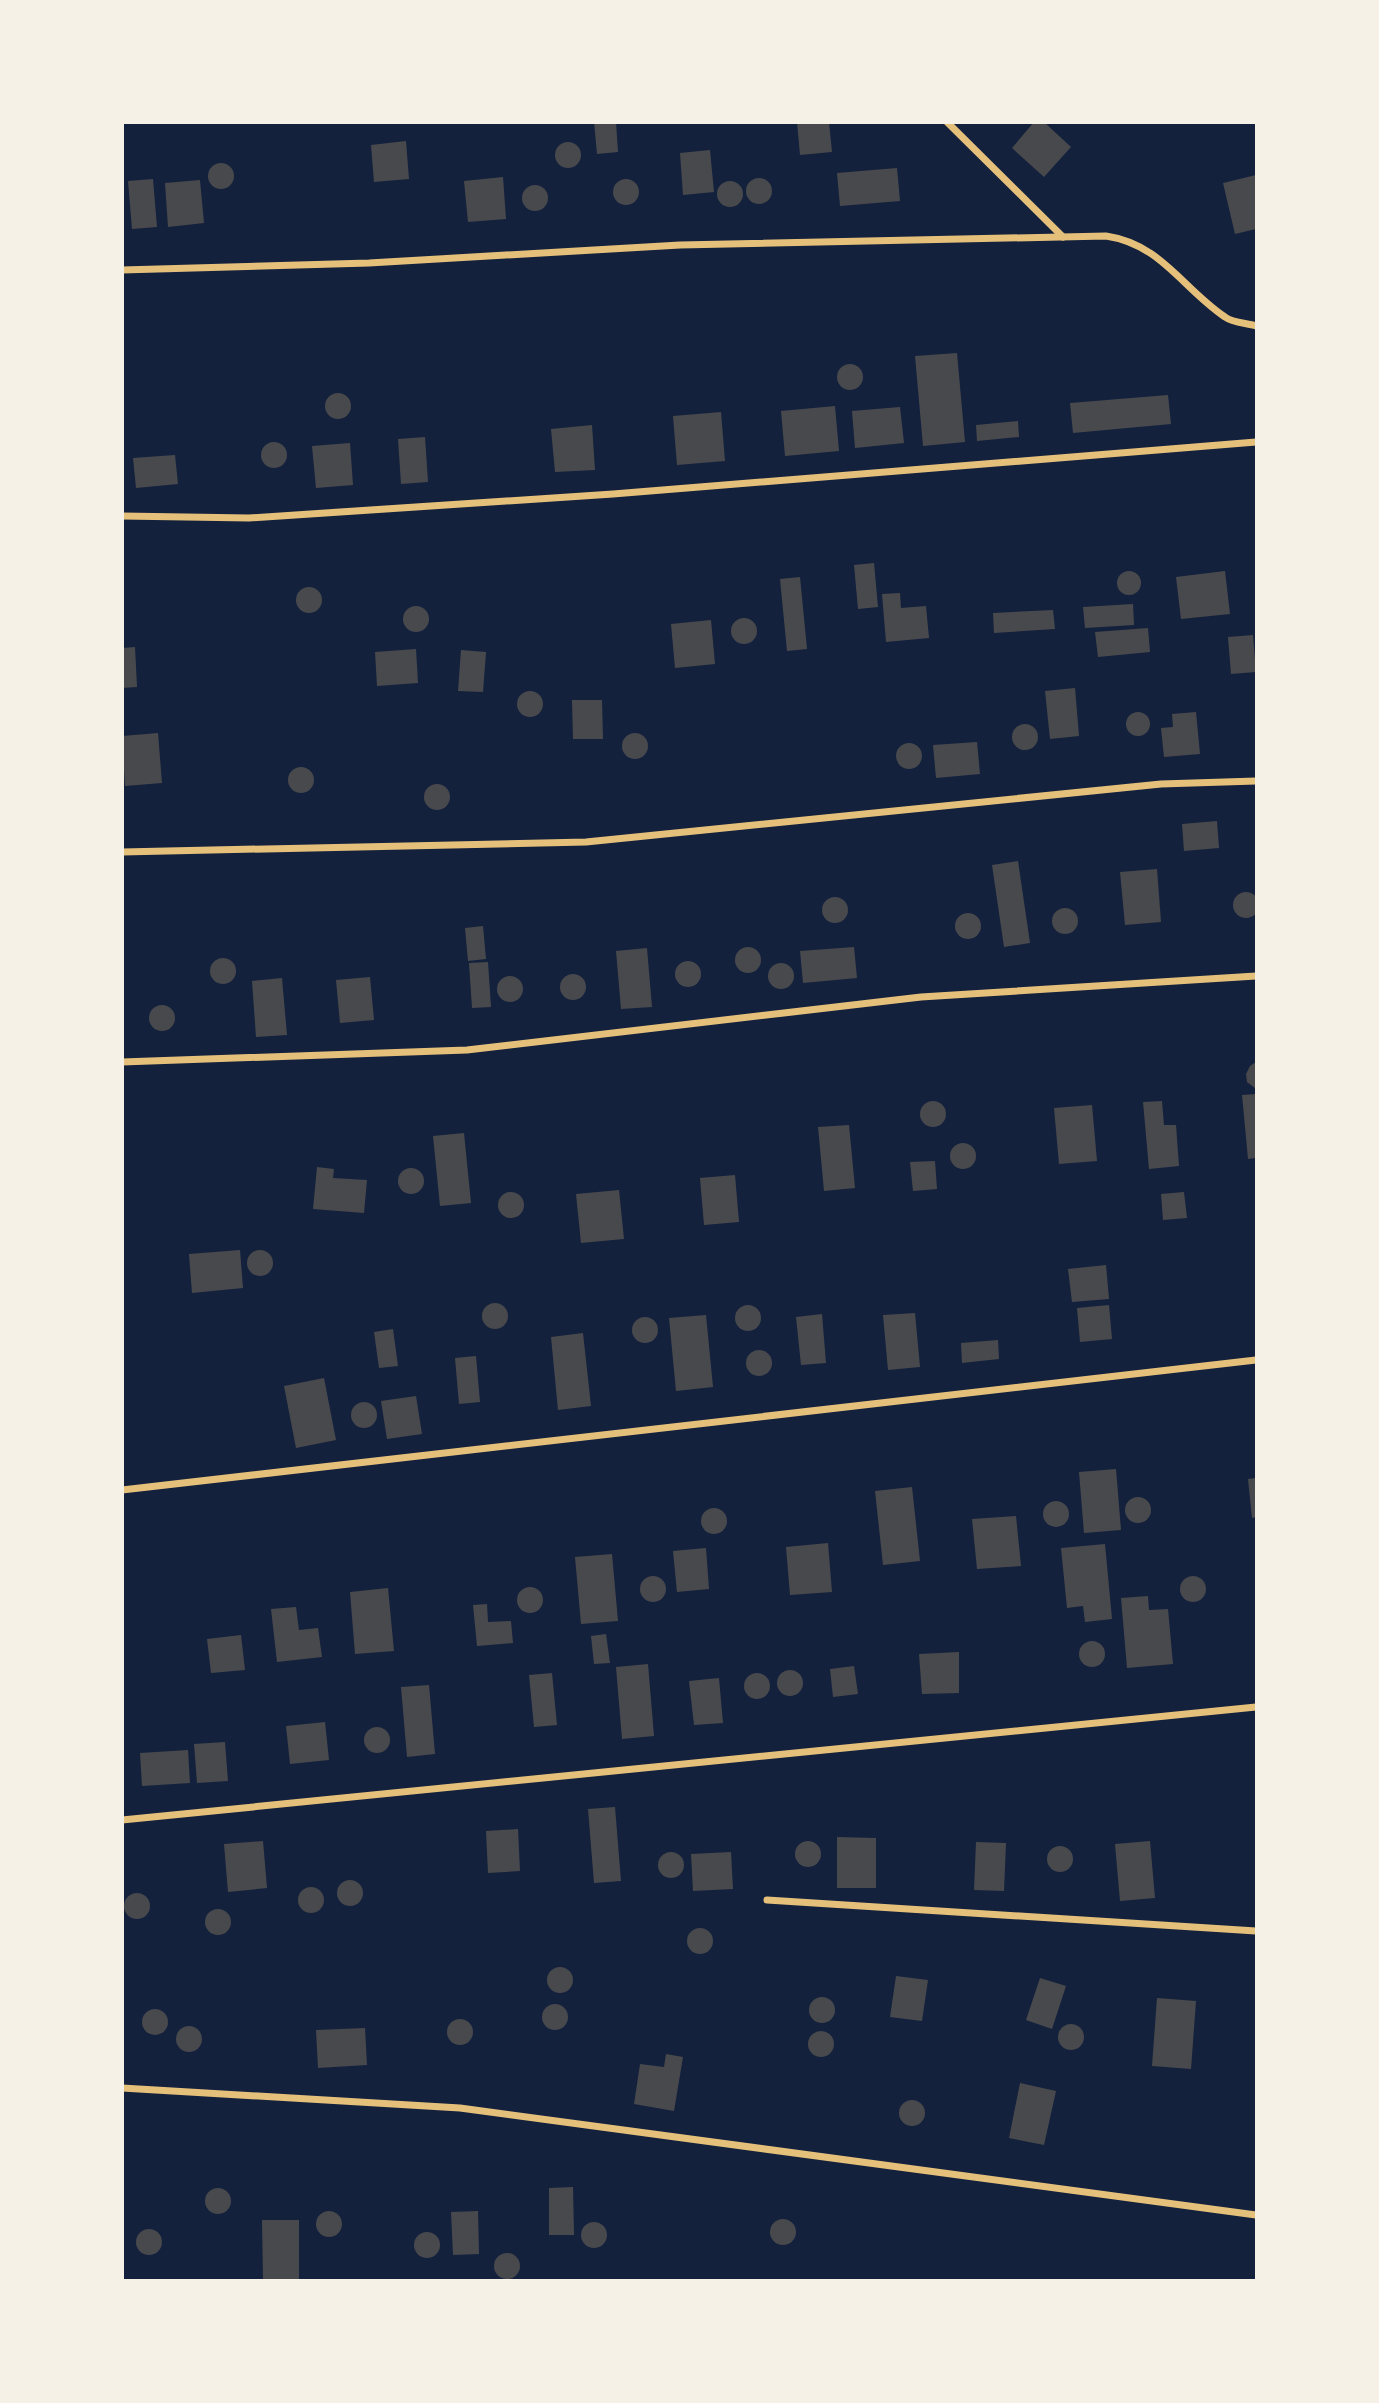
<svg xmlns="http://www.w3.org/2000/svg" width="1379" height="2403" font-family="'Noto Serif',serif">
  <rect width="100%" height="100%" fill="#14213d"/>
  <g fill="#48494c">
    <path d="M 594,122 L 616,122 L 618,152 L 597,154 Z"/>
    <path d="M 797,122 L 829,122 L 832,152 L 800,155 Z"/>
    <path d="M 1034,122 L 1044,122 L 1071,147 L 1044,177 L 1012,148 Z"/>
    <path d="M 406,141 L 409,179 L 374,182 L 371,145 Z"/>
    <circle cx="568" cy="155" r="13"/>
    <path d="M 710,150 L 714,192 L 683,195 L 680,153 Z"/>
    <circle cx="221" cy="176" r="13"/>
    <path d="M 897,168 L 900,201 L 840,206 L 837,173 Z"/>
    <path d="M 1256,175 L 1256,229 L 1235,234 L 1223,183 Z"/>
    <path d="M 503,177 L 506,219 L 468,222 L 464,181 Z"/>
    <circle cx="759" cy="191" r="13"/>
    <circle cx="626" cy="192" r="13"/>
    <path d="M 153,179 L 157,227 L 132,229 L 128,181 Z"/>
    <path d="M 200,180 L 204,223 L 168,227 L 165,183 Z"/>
    <circle cx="730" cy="194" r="13"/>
    <circle cx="535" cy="198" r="13"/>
    <path d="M 957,353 L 965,442 L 923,446 L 915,356 Z"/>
    <circle cx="850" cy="377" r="13"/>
    <circle cx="338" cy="406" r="13"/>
    <path d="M 1168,395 L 1171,424 L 1073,433 L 1070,403 Z"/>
    <path d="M 835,406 L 839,451 L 785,456 L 781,411 Z"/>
    <path d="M 900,407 L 904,443 L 855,448 L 852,411 Z"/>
    <path d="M 721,412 L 725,461 L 677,465 L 673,416 Z"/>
    <path d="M 1018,421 L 1019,437 L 977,441 L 976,425 Z"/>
    <path d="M 592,425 L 595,470 L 555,472 L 551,429 Z"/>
    <path d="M 425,437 L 428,482 L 401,484 L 398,439 Z"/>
    <circle cx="274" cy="455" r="13"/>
    <path d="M 350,443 L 353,485 L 316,488 L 312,446 Z"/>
    <path d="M 175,455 L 178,484 L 136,488 L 133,458 Z"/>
    <path d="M 874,563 L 878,607 L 858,609 L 854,565 Z"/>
    <path d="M 1225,571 L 1230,614 L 1181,619 L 1176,577 Z"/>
    <circle cx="1129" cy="583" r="12"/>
    <path d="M 800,577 L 807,649 L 787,651 L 780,579 Z"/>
    <circle cx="309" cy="600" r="13"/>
    <path d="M 900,593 L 901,608 L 926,606 L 929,638 L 886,642 L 882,594 Z"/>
    <path d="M 1133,604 L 1134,625 L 1085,628 L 1083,607 Z"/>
    <circle cx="416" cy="619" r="13"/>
    <path d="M 1053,610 L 1055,629 L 994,633 L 993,613 Z"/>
    <circle cx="744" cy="631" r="13"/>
    <path d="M 711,620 L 715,664 L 675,668 L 671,624 Z"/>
    <path d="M 1148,628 L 1150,652 L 1098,657 L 1095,632 Z"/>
    <path d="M 1253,635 L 1256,672 L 1231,674 L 1228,637 Z"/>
    <path d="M 135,647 L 137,687 L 122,688 L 122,648 Z"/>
    <path d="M 416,649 L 418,683 L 377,686 L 375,652 Z"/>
    <path d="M 461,650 L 486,652 L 483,692 L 458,691 Z"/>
    <path d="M 1075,688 L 1079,736 L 1050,739 L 1045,691 Z"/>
    <circle cx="530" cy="704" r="13"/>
    <path d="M 572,700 L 602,700 L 603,739 L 573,739 Z"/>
    <path d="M 1196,712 L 1200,754 L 1164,757 L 1161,728 L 1173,727 L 1172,714 Z"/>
    <circle cx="1138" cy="724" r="12"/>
    <circle cx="1025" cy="737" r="13"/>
    <circle cx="635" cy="746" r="13"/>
    <path d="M 158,733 L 162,783 L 125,786 L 122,736 Z"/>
    <path d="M 977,742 L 980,774 L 936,778 L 933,745 Z"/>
    <circle cx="909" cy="756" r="13"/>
    <circle cx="301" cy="780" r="13"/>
    <circle cx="437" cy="797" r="13"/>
    <path d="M 1217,821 L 1219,848 L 1184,851 L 1182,824 Z"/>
    <path d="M 1018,861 L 1030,943 L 1004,947 L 992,865 Z"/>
    <path d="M 1157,869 L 1161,922 L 1125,925 L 1120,872 Z"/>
    <circle cx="1246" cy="905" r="13"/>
    <circle cx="835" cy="910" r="13"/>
    <circle cx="1065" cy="921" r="13"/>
    <circle cx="968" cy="926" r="13"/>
    <path d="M 483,926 L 486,959 L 468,961 L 465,928 Z"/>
    <circle cx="748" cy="960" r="13"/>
    <path d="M 854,947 L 857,978 L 803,983 L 800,951 Z"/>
    <path d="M 647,948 L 652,1007 L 621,1009 L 616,951 Z"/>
    <circle cx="223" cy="971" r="13"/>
    <circle cx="688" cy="974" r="13"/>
    <path d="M 488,962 L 491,1007 L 472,1008 L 469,963 Z"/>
    <circle cx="781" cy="976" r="13"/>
    <circle cx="573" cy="987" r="13"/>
    <circle cx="510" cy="989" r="13"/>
    <path d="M 370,977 L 374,1020 L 340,1023 L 336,980 Z"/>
    <path d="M 282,978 L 287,1035 L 256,1037 L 252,981 Z"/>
    <circle cx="162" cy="1018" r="13"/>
    <path d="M 1256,1062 L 1256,1089 L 1247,1082 L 1246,1074 L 1250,1066 Z"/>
    <path d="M 1256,1094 L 1256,1158 L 1248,1159 L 1242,1095 Z"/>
    <circle cx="933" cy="1114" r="13"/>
    <path d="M 1162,1101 L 1164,1125 L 1176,1125 L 1179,1166 L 1149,1169 L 1143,1102 Z"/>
    <path d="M 1092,1105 L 1097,1161 L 1059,1164 L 1054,1108 Z"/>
    <path d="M 849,1125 L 855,1188 L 824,1191 L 818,1127 Z"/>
    <path d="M 464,1133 L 471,1203 L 440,1206 L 433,1136 Z"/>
    <circle cx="963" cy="1156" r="13"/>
    <path d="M 935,1161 L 937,1189 L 913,1191 L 910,1162 Z"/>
    <path d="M 317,1167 L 334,1169 L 333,1178 L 367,1180 L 364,1213 L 313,1209 Z"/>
    <circle cx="411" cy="1181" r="13"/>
    <path d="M 735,1175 L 739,1222 L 704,1225 L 700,1178 Z"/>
    <path d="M 619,1190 L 624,1239 L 581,1243 L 576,1194 Z"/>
    <circle cx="511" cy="1205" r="13"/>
    <path d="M 1184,1192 L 1187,1218 L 1163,1220 L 1161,1194 Z"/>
    <circle cx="260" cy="1263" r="13"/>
    <path d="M 240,1250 L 243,1288 L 192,1293 L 189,1254 Z"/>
    <path d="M 1106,1265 L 1109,1299 L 1072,1302 L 1068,1269 Z"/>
    <circle cx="495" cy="1316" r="13"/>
    <circle cx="748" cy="1318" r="13"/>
    <path d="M 1109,1305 L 1112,1339 L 1080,1342 L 1077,1308 Z"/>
    <path d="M 915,1313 L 920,1367 L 888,1370 L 883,1315 Z"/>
    <path d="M 822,1314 L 826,1363 L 801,1365 L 796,1317 Z"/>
    <path d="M 706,1315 L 713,1387 L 676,1391 L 669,1318 Z"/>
    <circle cx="645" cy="1330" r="13"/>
    <path d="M 393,1329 L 398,1366 L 379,1368 L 374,1332 Z"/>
    <path d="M 583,1333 L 591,1406 L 558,1410 L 551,1337 Z"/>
    <path d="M 998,1340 L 999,1359 L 962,1363 L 961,1343 Z"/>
    <circle cx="759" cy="1363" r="13"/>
    <path d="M 476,1356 L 480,1402 L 459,1404 L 455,1358 Z"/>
    <path d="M 324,1378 L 336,1440 L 296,1448 L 284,1386 Z"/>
    <path d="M 416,1396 L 422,1434 L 387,1439 L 381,1401 Z"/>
    <circle cx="364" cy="1415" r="13"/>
    <path d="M 1116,1469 L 1121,1530 L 1084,1533 L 1079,1472 Z"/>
    <path d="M 1256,1478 L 1256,1517 L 1252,1518 L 1248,1479 Z"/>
    <path d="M 912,1487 L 920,1561 L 883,1565 L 875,1491 Z"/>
    <circle cx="1138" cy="1510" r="13"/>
    <circle cx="1056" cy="1514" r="13"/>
    <circle cx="714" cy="1521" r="13"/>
    <path d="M 1016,1516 L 1021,1566 L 977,1569 L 972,1519 Z"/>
    <path d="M 828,1543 L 832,1592 L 790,1595 L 786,1547 Z"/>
    <path d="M 1105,1544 L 1112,1619 L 1085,1622 L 1083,1606 L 1067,1608 L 1061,1548 Z"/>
    <path d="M 706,1548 L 709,1589 L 677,1592 L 673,1551 Z"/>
    <path d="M 612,1554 L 618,1621 L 581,1624 L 575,1557 Z"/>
    <circle cx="1193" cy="1589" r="13"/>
    <circle cx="653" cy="1589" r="13"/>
    <circle cx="530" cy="1600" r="13"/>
    <path d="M 388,1588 L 394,1651 L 355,1654 L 350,1592 Z"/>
    <path d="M 1148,1596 L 1149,1610 L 1168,1609 L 1173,1664 L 1127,1668 L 1121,1598 Z"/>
    <path d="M 487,1604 L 488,1622 L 511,1621 L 513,1643 L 477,1646 L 473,1605 Z"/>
    <path d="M 296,1607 L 299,1630 L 318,1628 L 322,1657 L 277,1662 L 271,1609 Z"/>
    <path d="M 606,1634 L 610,1663 L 594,1664 L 591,1636 Z"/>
    <path d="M 241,1635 L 245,1670 L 211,1673 L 207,1639 Z"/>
    <circle cx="1092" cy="1654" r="13"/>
    <path d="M 959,1652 L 959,1693 L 922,1694 L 919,1654 Z"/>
    <path d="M 648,1664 L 654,1736 L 622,1739 L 616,1667 Z"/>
    <path d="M 854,1666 L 858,1694 L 833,1697 L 830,1669 Z"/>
    <circle cx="790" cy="1683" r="13"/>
    <circle cx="757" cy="1686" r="13"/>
    <path d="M 552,1673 L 557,1725 L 534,1727 L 529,1675 Z"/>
    <path d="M 719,1678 L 723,1723 L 694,1725 L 689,1681 Z"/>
    <path d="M 429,1685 L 435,1754 L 407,1757 L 401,1687 Z"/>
    <path d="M 325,1722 L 329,1760 L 290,1764 L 286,1726 Z"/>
    <circle cx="377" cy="1740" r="13"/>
    <path d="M 225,1742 L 228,1781 L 197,1783 L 194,1744 Z"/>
    <path d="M 188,1750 L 190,1783 L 142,1786 L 140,1753 Z"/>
    <path d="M 615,1807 L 621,1881 L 594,1883 L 588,1809 Z"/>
    <path d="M 518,1829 L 520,1871 L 488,1873 L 486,1831 Z"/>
    <path d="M 837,1837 L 876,1838 L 876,1888 L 837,1888 Z"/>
    <circle cx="808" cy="1854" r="13"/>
    <path d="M 263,1841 L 267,1888 L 228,1892 L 224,1844 Z"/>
    <path d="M 1150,1841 L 1155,1898 L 1120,1901 L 1115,1844 Z"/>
    <path d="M 976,1842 L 1006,1843 L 1004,1891 L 974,1890 Z"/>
    <circle cx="1060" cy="1859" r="13"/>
    <circle cx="671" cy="1865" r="13"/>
    <path d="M 731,1852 L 733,1889 L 693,1891 L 691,1854 Z"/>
    <circle cx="350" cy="1893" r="13"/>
    <circle cx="311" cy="1900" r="13"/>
    <circle cx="137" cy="1906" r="13"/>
    <circle cx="218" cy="1922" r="13"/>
    <circle cx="700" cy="1941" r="13"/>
    <circle cx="560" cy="1980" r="13"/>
    <path d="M 896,1976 L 928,1980 L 922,2021 L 890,2017 Z"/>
    <path d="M 1040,1978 L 1066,1986 L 1052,2029 L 1026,2020 Z"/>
    <circle cx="822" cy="2010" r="13"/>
    <path d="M 1157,1998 L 1196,2001 L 1191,2069 L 1152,2066 Z"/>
    <circle cx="555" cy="2017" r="13"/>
    <circle cx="155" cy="2022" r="13"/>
    <circle cx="460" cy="2032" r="13"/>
    <circle cx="1071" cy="2037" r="13"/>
    <circle cx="189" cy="2039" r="13"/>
    <path d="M 365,2028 L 367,2065 L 318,2068 L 316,2030 Z"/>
    <circle cx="821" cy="2044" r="13"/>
    <path d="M 666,2054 L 683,2057 L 674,2111 L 634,2104 L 640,2064 L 664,2067 Z"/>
    <path d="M 1020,2083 L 1056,2091 L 1044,2145 L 1009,2138 Z"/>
    <circle cx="912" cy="2113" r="13"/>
    <path d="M 573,2187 L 574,2235 L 549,2235 L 549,2188 Z"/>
    <circle cx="218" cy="2201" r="13"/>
    <circle cx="329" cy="2224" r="13"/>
    <path d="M 478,2211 L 479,2254 L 453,2255 L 451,2212 Z"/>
    <circle cx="783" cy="2232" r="13"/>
    <path d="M 262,2220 L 299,2220 L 299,2279 L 263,2280 Z"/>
    <circle cx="594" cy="2235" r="13"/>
    <circle cx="149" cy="2242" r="13"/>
    <circle cx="427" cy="2245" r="13"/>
    <circle cx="507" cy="2266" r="13"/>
  </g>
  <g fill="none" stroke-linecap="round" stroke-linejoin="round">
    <g stroke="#e5c07b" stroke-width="7">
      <path d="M 947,122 L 1063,237"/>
      <path d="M 122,270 L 369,263 L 680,245 L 1106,236 C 1161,244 1182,288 1225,317 C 1233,323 1247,323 1256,326"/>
      <path d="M 122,516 L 249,518 L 613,494 L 1256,442"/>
      <path d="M 122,852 L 586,842 L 1161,784 L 1256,781"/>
      <path d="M 122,1062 L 467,1050 L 921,997 L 1256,976"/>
      <path d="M 122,1490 L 1256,1360"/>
      <path d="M 122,1820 L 1256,1707"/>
      <path d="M 767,1900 L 1256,1931"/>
      <path d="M 122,2088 L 460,2108 L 1256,2215"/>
    </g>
  </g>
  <rect width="1379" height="2403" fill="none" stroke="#f6f1e7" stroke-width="248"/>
</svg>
